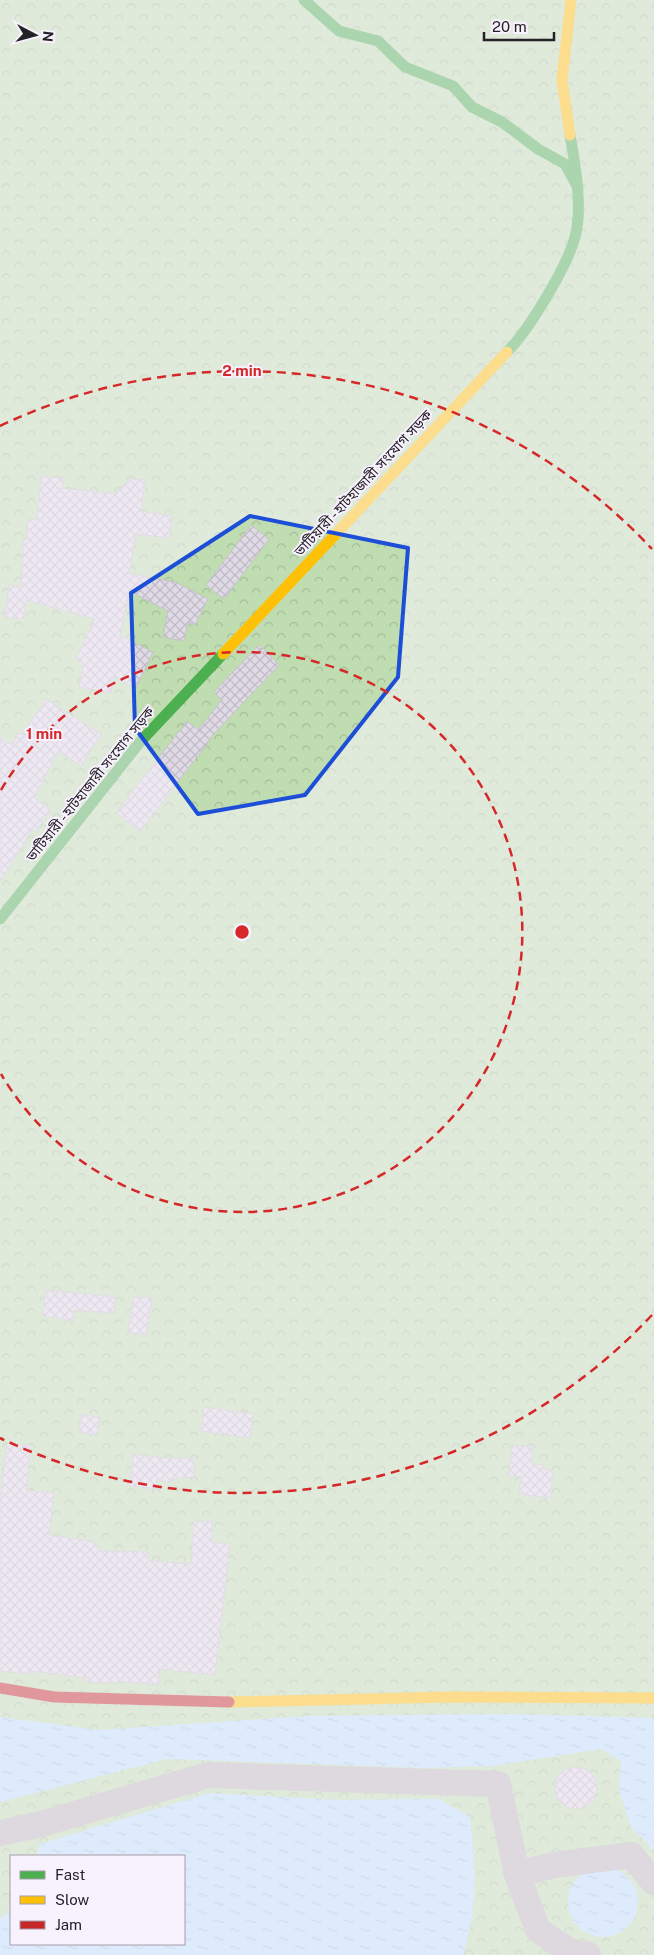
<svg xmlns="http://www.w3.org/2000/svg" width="654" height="1955" font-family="'Public Sans','Noto Sans Bengali',sans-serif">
  <defs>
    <pattern id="forest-crowns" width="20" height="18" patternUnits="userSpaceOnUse" patternTransform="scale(1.25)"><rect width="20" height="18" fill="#c0ddb2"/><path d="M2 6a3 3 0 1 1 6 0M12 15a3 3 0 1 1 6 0" fill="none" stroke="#a5bd99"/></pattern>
    <pattern id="water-ripples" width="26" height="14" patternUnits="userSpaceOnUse" patternTransform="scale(1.25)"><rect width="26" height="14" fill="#bcdffc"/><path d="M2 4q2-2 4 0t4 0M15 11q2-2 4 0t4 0" fill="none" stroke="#a1bfd8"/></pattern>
    <pattern id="building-cross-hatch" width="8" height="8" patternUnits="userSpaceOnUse" patternTransform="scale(1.25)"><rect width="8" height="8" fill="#e0dae6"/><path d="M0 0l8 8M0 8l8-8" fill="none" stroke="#c0bbc5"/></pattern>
  </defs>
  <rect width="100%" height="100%" fill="#f8f4fb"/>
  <path fill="url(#forest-crowns)" fill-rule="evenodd" d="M 0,0 L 654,0 L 654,1955 L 0,1955 ZM 11,1856 L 184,1856 L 184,1944 L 11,1944 Z"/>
  <g fill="url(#water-ripples)">
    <path d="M 505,1714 L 654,1718 L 654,1850 L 631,1827 L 619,1790 L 621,1761 L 602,1749 L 492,1766 L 424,1768 L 167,1759 L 0,1802 L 0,1717 L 99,1730 L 309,1716 Z"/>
    <path d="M 210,1793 L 336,1800 L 439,1799 L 470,1817 C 476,1868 478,1905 463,1955 L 0,1955 L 0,1919 L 11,1908 L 11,1944 L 184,1944 L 184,1856 L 36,1856 L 40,1844 Z"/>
    <circle cx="603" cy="1902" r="35"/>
  </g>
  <g fill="url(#building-cross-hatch)" stroke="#c6c4c9">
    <path d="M 41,476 L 63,478 L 62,488 L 114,494 L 131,479 L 145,480 L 141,511 L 172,516 L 169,538 L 136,534 L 129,574 L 175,582 L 208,599 L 195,625 L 188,622 L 184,641 L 163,637 L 168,611 L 129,591 L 120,636 L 153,652 L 136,688 L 114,677 L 111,693 L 79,687 L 84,663 L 76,659 L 95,619 L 26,600 L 24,619 L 5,617 L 9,585 L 21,587 L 23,540 L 26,540 L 28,519 L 37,520 Z"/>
    <path d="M 251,525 L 269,539 L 224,599 L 206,585 Z"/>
    <path d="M 259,645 L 279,665 L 209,739 L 210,740 L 140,831 L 116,813 L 187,721 L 202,733 L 198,730 L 222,700 L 214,692 Z"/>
    <path d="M 46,699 L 101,734 L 81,766 L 58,751 L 34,798 L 51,810 L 36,831 L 33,829 L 0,881 L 0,738 L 12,745 L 18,733 L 22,735 Z"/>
    <path d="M 46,1290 L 115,1297 L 114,1313 L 74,1310 L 73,1321 L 43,1316 Z"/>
    <path d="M 134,1297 L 152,1298 L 146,1335 L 128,1332 Z"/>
    <path d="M 204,1407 L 253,1414 L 250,1438 L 201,1431 Z"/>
    <path d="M 82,1414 L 100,1418 L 97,1435 L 79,1432 Z"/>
    <path d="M 7,1443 L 31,1446 L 26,1490 L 54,1493 L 49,1535 L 91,1541 L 101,1551 L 149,1552 L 148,1560 L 191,1564 L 194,1521 L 212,1522 L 211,1542 L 230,1544 L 215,1675 L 159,1669 L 158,1685 L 118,1681 L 118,1683 L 85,1682 L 86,1678 L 31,1671 L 30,1674 L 0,1671 L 0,1500 Z"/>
    <path d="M 512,1445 L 533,1447 L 531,1464 L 542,1465 L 541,1469 L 553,1470 L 550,1498 L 519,1494 L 521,1477 L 509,1476 Z"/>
    <path d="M 133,1454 L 174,1459 L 193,1457 L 195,1477 L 170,1479 L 170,1482 L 157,1480 L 156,1489 L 130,1486 Z"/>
    <circle cx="576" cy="1788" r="21"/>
  </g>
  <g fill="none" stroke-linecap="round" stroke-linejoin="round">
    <g stroke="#bcb9bb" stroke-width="26">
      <path d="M 0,1833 L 41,1824 L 208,1775 L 498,1784 L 517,1874 L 554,1865 L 631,1855 L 654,1882"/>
      <path d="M 517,1874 L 538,1930 L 573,1953 L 588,1955"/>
    </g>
    <g stroke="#4caf50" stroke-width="11">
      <path d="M 304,0 L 339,31 L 378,41 L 405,67 L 453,86 L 472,107 L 502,122 L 538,149 L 565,164 L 578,188"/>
      <path d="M 507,352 C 529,330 567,267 575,237 C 583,208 575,164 570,135"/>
      <path d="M 0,919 L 140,742 L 223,654"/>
    </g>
    <g stroke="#ffc107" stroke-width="11">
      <path d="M 570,135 L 562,80 L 571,0"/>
      <path d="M 223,654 L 507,352"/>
      <path d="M 229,1702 L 450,1697 L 654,1698"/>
    </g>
    <path stroke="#c62828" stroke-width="11" d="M 0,1688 L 54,1697 L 229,1702"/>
  </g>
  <path d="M0 0H654V1955H0ZM 250,516 L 408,548 L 398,677 L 305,795 L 198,814 L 135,728 L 131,593 Z" fill="#f8f4fb" fill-opacity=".55" fill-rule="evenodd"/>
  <path fill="none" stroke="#1d4ed8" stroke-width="4" stroke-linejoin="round" d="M 250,516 L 408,548 L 398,677 L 305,795 L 198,814 L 135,728 L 131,593 Z"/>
  <g fill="none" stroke="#d62828" stroke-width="2.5" stroke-dasharray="9 6">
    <path d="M1 790A280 280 0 1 1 1 1074"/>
    <path d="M652 1315A561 561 0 0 1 0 1438M0 426A561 561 0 0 1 652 549"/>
  </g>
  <g text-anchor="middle" stroke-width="4" stroke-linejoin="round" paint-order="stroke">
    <g font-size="14" fill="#252227" stroke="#f8f1fe">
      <text transform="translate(363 483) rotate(-47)" y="5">ভাটিয়ারী - হাটহাজারী সংযোগ সড়ক</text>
      <text transform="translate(90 784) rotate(-51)" y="5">ভাটিয়ারী - হাটহাজারী সংযোগ সড়ক</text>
    </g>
  </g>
  <circle cx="242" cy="932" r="8" fill="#d62828" stroke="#f8f1fe" stroke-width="2.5"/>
  <g font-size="15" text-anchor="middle" font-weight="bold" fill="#d62828" stroke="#f8f1fe" stroke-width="4" stroke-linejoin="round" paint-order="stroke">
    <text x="242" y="376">2 min</text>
    <text x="44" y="739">1 min</text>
  </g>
  <rect x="10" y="1855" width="175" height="90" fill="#f8f1fe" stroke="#a49ea8"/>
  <rect x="20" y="1871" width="25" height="8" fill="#4caf50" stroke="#a49ea8"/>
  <text x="55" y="1880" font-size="15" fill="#252227">Fast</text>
  <rect x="20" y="1896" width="25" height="8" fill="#ffc107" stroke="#a49ea8"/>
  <text x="55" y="1905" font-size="15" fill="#252227">Slow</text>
  <rect x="20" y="1921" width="25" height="8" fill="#c62828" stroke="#a49ea8"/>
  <text x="55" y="1930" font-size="15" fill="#252227">Jam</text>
  <g transform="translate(35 35) rotate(96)" stroke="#f8f1fe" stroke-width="4" paint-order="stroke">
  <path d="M0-4L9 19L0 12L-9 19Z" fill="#252227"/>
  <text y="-8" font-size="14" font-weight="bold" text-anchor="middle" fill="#252227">N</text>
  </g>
  <path d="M484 32v8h70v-8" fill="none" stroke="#252227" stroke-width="2.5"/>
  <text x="492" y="32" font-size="15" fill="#252227" stroke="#f8f1fe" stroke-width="4" paint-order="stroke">20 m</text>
</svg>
